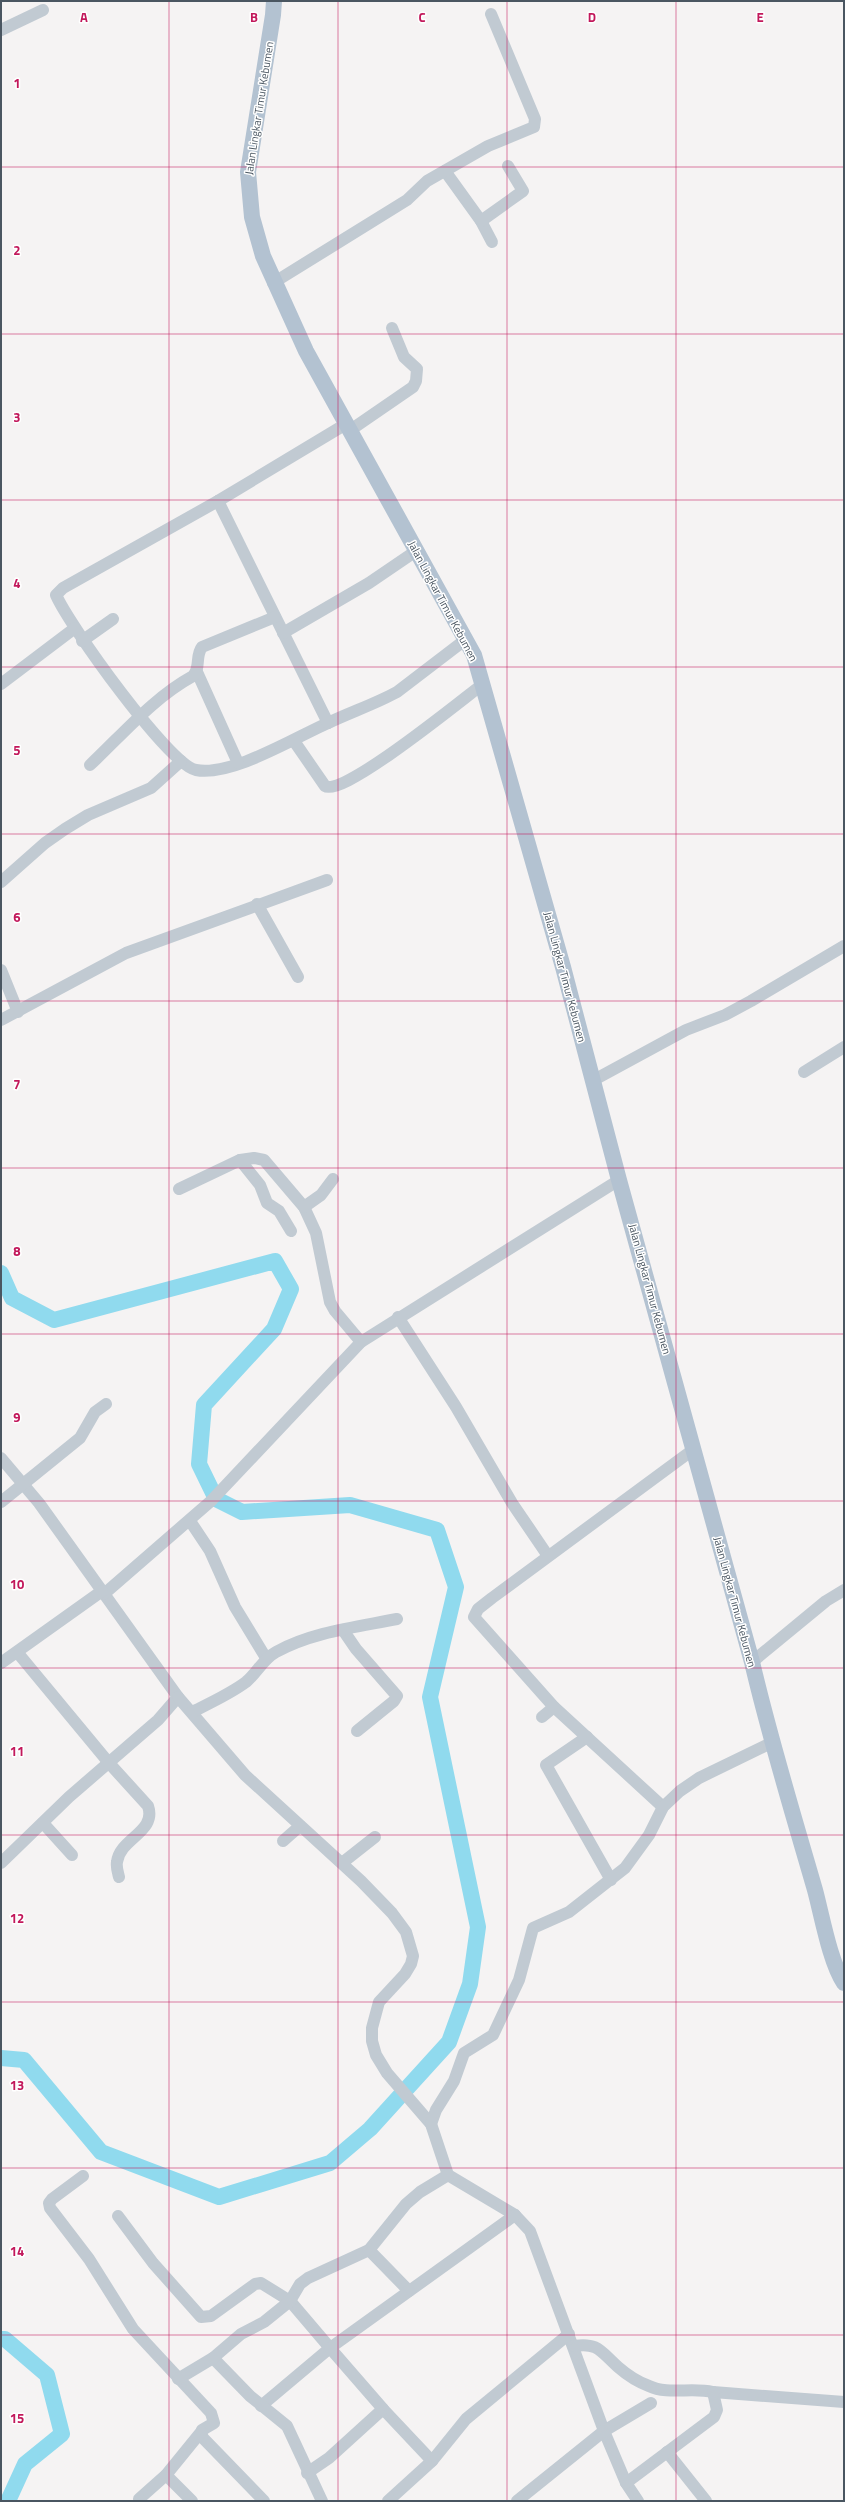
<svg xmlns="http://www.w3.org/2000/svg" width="845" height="2502" font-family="'Titillium Web',sans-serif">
  <rect width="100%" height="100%" fill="#f5f3f3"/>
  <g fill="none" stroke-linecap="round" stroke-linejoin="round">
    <g stroke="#90daee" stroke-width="16">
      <path d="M 1,1273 L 12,1298 L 54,1320 L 275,1261 L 291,1289 L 274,1329 L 204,1405 L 199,1464 L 216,1499 L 242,1512 L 350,1505 L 437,1530 L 456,1587 L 430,1697 L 478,1927 L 470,1984 L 449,2042 L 370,2129 L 330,2163 L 219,2197 L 101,2152 L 24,2060 L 1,2058"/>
      <path d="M 1,2339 L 5,2339 L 47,2375 L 62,2434 L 25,2464 L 8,2501"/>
    </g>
    <g stroke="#c1cad2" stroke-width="12">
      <path d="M 1,30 L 43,10"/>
      <path d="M 445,171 L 481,221 L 492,242"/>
      <path d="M 481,221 L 523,191 L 508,166"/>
      <path d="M 273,283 L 407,200 L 427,181 L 488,146 L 534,127 L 535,119 L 491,14"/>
      <path d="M 346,424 L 218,501 L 63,588 L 56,595 C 69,625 169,765 196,770 C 231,777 296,737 328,723 C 351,712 375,704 397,692 L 465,640"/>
      <path d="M 349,431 L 413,387 L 416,381 L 417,369 L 404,357 L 392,328"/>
      <path d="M 218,501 L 328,723"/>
      <path d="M 283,633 L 369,583 L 416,551"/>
      <path d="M 82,641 L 113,619"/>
      <path d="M 197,672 L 238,763"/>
      <path d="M 1,684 L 75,628"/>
      <path d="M 294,741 L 325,786 C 342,798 463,699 483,684"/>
      <path d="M 90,765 C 123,734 153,698 193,676 C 201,667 195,656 202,647 L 275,617"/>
      <path d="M 1,882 L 45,843 L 65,829 L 88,815 L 151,788 L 181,761"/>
      <path d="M 257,904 L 298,977"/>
      <path d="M 1,970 L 18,1012"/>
      <path d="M 1,1020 L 126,953 L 327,880"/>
      <path d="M 804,1072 L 844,1047"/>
      <path d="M 592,1081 L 686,1030 L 725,1015 L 751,1001 L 844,946"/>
      <path d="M 240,1160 L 260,1185 L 267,1203 L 279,1211 L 291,1231"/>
      <path d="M 179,1189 L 240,1160 L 254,1158 L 264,1160 L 304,1207 L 316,1233 L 330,1302 L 335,1311 L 361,1342"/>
      <path d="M 304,1207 L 321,1195 L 333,1179"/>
      <path d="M 398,1317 L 456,1407 L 512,1503 L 548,1556"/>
      <path d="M 1,1458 L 39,1503 L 178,1697 L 158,1720 L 69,1797 L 1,1863"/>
      <path d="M 1,1502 L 80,1438 L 95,1412 L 106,1404"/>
      <path d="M 190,1521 L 210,1551 L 235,1607 L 266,1658"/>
      <path d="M 104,1594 L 211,1501 L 361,1342 L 619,1180"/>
      <path d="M 343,1630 L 356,1649 L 397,1696 L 394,1701 L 357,1731"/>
      <path d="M 17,1652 L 109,1763 L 148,1806 C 157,1832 120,1838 117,1862 C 116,1867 118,1873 119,1877"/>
      <path d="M 752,1662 L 826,1601 L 844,1590"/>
      <path d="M 1,1663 L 102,1591"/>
      <path d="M 178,1697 L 245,1775 L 361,1881 L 392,1913 L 406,1932 L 413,1956 L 411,1964 L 405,1974 L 379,2002 L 372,2028 L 372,2041 L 376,2055 L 387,2073 L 431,2124 L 448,2175 L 515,2215 L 530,2231 L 604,2431 L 626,2483 L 638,2501"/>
      <path d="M 192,1712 C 210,1703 230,1694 246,1682 C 257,1673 263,1659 276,1652 C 312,1632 357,1627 397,1619"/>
      <path d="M 542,1717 L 554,1707"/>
      <path d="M 587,1737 L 546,1765 L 611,1880"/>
      <path d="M 663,1807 L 554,1707 L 474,1617 L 478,1609 L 492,1598 L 694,1449"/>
      <path d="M 43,1823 L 72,1855"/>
      <path d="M 283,1841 L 300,1826"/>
      <path d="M 342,1863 L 375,1837"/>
      <path d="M 431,2124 L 436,2110 L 454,2081 L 464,2053 L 493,2035 L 519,1980 L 533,1928 L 569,1912 L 625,1868 L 649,1835 L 663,1807 L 680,1791 L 699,1778 L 771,1743"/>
      <path d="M 83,2176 L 52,2199 L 49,2203 L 50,2208 L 89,2259 L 133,2329 L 211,2413 L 214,2423 L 202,2430 L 202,2437 L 264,2501"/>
      <path d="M 118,2216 L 153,2263 L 201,2317 L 211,2316 L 255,2284 L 261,2283 L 290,2301 L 330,2348 L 261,2406"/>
      <path d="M 369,2250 L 409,2291"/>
      <path d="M 574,2346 C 598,2342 601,2352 618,2367 C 626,2374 638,2382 649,2386 C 668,2395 692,2387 713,2392 L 844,2402"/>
      <path d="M 213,2358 L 250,2396 L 287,2426 L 322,2501"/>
      <path d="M 178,2379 L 213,2358 L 241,2334 L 264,2322 L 290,2301 L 300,2284 L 308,2278 L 369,2250 L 406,2204 L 420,2192 L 448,2175"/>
      <path d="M 667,2452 L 706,2501"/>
      <path d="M 432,2461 L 383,2409 L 330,2348 L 515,2215"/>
      <path d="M 307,2473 L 329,2458 L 383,2409"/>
      <path d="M 166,2475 L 192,2501"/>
      <path d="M 626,2483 L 714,2417 L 717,2410 L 713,2392"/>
      <path d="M 139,2499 L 166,2475 L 201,2432"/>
      <path d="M 388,2501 L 432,2461 L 466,2419 L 569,2334"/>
      <path d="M 517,2501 L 604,2431 L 651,2403"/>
    </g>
    <path stroke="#b3c2d1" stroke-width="16" d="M 274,1 L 273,15 L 248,172 L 252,217 L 263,256 L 306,351 L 474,655 L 563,967 L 619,1180 L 752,1662 C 770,1739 793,1814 815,1890 C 822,1916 830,1962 844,1983"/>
  </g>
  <path fill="none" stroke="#c2185b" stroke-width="1" stroke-opacity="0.55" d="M 169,1 L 169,2501M 338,1 L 338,2501M 507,1 L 507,2501M 676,1 L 676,2501M 1,167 L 844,167M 1,334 L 844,334M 1,500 L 844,500M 1,667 L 844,667M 1,834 L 844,834M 1,1001 L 844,1001M 1,1168 L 844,1168M 1,1334 L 844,1334M 1,1501 L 844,1501M 1,1668 L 844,1668M 1,1835 L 844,1835M 1,2002 L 844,2002M 1,2168 L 844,2168M 1,2335 L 844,2335"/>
  <g text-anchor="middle" stroke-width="3" stroke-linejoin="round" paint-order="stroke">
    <g font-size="11" fill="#4a5661" stroke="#fff">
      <text transform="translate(259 108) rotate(-81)" y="4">Jalan Lingkar Timur Kebumen</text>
      <text transform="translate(443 601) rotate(62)" y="4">Jalan Lingkar Timur Kebumen</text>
      <text transform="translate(565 977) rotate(75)" y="4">Jalan Lingkar Timur Kebumen</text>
      <text transform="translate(650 1289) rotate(75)" y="4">Jalan Lingkar Timur Kebumen</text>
      <text transform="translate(735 1602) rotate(75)" y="4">Jalan Lingkar Timur Kebumen</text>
    </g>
  </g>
  <g font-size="13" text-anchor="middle" font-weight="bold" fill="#c2185b" stroke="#fff" stroke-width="3" stroke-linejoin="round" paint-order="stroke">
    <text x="84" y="22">A</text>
    <text x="254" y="22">B</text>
    <text x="422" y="22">C</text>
    <text x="592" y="22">D</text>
    <text x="760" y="22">E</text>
    <text x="17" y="88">1</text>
    <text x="17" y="255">2</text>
    <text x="17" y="422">3</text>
    <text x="17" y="588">4</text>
    <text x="17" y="755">5</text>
    <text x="17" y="922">6</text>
    <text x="17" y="1089">7</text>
    <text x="17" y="1256">8</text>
    <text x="17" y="1422">9</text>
    <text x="17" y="1589">10</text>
    <text x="17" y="1756">11</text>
    <text x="17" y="1923">12</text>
    <text x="17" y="2090">13</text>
    <text x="17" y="2256">14</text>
    <text x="17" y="2423">15</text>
  </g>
  <rect width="845" height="2502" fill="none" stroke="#4a5661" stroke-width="4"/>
</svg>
